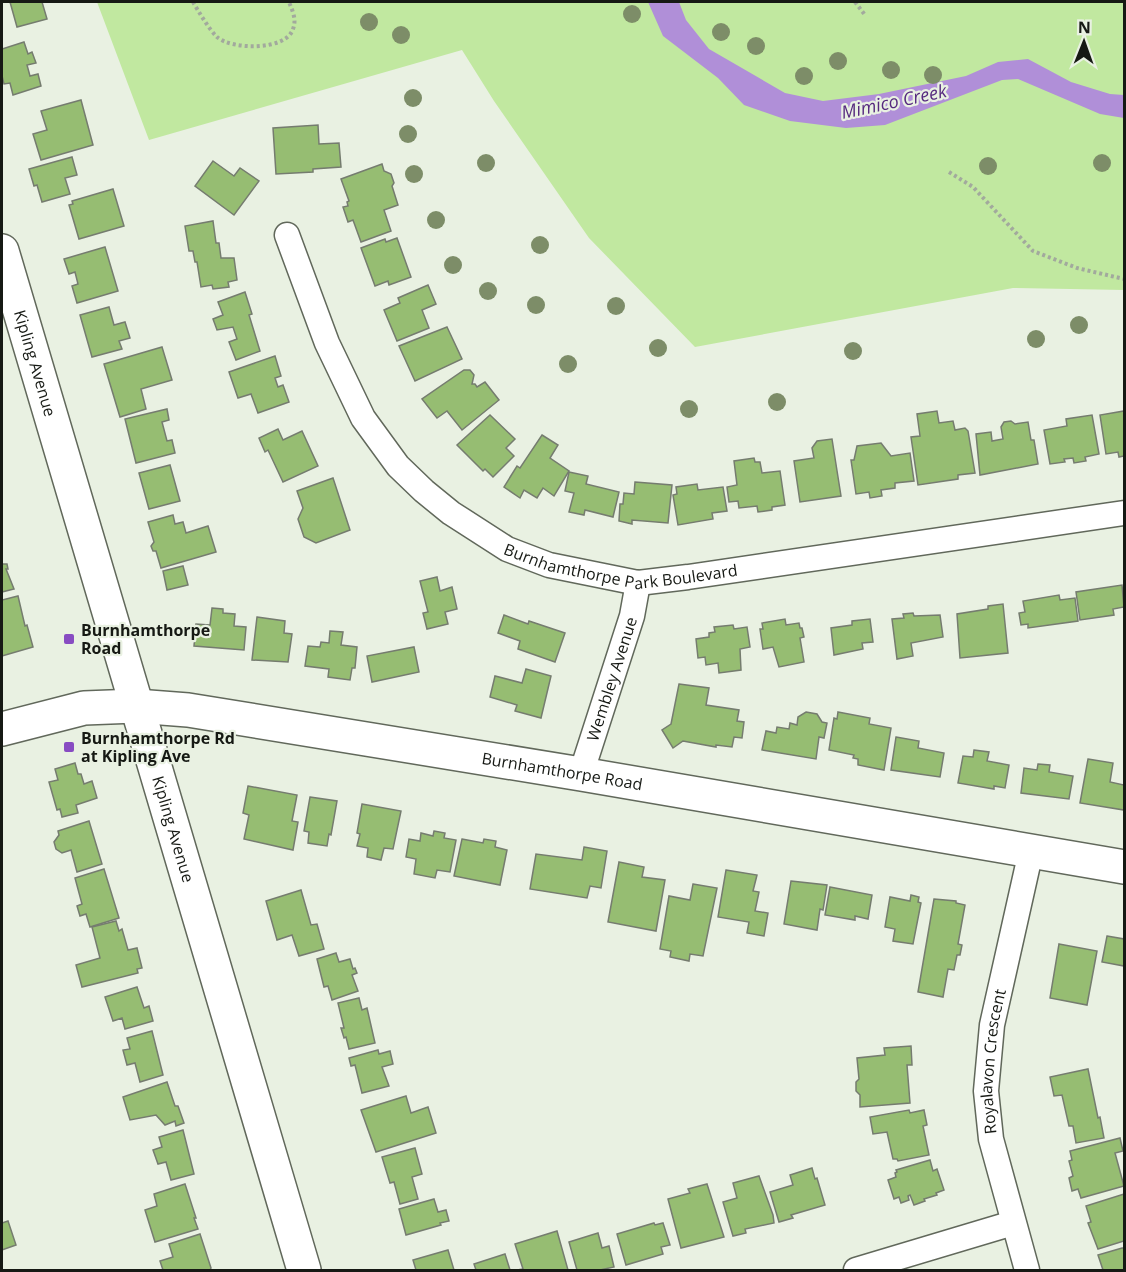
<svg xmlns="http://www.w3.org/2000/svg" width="1126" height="1272" font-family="'Open Sans',sans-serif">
  <rect width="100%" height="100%" fill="#e9f1e2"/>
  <path fill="#c1e8a0" d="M 97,2 L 1124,2 L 1124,290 L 1013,288 L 695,347 L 589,238 L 494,101 L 462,50 L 149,140 Z"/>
  <path fill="#b08fd8" d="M 648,2 L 679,2 L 686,20 L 709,49 L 785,93 L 823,101 L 879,94 L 966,76 L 998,62 L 1028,59 L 1071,82 L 1110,94 L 1124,95 L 1124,118 L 1100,114 L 1018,79 L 1002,80 L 885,125 L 846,128 L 790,121 L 744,105 L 718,78 L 663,36 Z"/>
  <g fill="#96bd72" stroke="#757c6f" stroke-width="1.5">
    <path d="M 10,2 L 42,2 L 47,19 L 17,27 Z"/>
    <path d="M 24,42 L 28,54 L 32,52 L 36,63 L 27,65 L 30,76 L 38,74 L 41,86 L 13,95 L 10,83 L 4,84 L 2,76 L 2,49 Z"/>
    <path d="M 81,100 L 93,145 L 41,160 L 33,134 L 47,130 L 41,111 Z"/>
    <path d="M 318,125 L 319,144 L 339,143 L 341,167 L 313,169 L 313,172 L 276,174 L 273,128 Z"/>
    <path d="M 72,157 L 77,175 L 65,178 L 70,194 L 42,202 L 37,185 L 34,186 L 29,169 Z"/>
    <path d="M 213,161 L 234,176 L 240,168 L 259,181 L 234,215 L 195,186 Z"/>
    <path d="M 382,164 L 384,171 L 391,174 L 394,183 L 392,186 L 398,205 L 384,210 L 391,231 L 361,242 L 353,220 L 348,222 L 343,207 L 348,206 L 347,202 L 349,201 L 341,179 Z"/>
    <path d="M 113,189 L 124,226 L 79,239 L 69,205 L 73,204 L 72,201 Z"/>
    <path d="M 213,221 L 216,243 L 219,243 L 221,258 L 234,258 L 237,280 L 228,282 L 229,287 L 213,289 L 212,285 L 201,287 L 197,262 L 195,262 L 193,251 L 189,251 L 185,226 Z"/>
    <path d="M 397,238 L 411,277 L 389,285 L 388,281 L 375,286 L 361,248 L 385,239 L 386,242 Z"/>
    <path d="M 105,247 L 118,291 L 77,303 L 72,286 L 78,284 L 75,272 L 69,274 L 64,259 Z"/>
    <path d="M 428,285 L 436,304 L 422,310 L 429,328 L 397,341 L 384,310 L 400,303 L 398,298 Z"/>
    <path d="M 245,292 L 252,314 L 249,315 L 260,351 L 236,360 L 229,342 L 237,339 L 233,327 L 217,330 L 213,319 L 223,315 L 218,302 Z"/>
    <path d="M 109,307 L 114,325 L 125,322 L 130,338 L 119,341 L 122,349 L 92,357 L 80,315 Z"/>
    <path d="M 447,327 L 462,359 L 415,381 L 399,346 Z"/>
    <path d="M 162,347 L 172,380 L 141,389 L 146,409 L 120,417 L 104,364 Z"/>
    <path d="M 275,356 L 281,376 L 275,378 L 278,387 L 283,385 L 289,402 L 258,413 L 251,394 L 238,398 L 229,372 Z"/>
    <path d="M 464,370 L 470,370 L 474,375 L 472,384 L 475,384 L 477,387 L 485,382 L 499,400 L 462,430 L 447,411 L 437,418 L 422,399 Z"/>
    <path d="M 167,409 L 169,420 L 162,422 L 167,441 L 172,440 L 175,453 L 136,463 L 125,419 Z"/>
    <path d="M 937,411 L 939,423 L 953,421 L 955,430 L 965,428 L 968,431 L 975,473 L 958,475 L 958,479 L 918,485 L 911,437 L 920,436 L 917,414 Z"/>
    <path d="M 1124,411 L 1124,456 L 1119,457 L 1118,452 L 1106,454 L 1100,415 Z"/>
    <path d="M 490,415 L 515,439 L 506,448 L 514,456 L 493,477 L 485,469 L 483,471 L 457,445 Z"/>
    <path d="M 1092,415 L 1099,454 L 1085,457 L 1086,461 L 1074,463 L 1073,458 L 1064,459 L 1065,462 L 1050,464 L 1044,430 L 1067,426 L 1066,419 Z"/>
    <path d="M 1011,421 L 1015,424 L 1028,422 L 1031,440 L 1034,440 L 1038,464 L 980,475 L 976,434 L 991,432 L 992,441 L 1003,439 L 1001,427 L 1004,422 Z"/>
    <path d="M 278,429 L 283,440 L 302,431 L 318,466 L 283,482 L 268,450 L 265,452 L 259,438 Z"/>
    <path d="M 542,435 L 558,445 L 550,458 L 569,471 L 554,496 L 543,488 L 537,498 L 524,490 L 520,498 L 504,487 L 517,466 L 520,468 Z"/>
    <path d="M 832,439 L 841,496 L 800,502 L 794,461 L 814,458 L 812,448 L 817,441 Z"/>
    <path d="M 881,443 L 891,456 L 910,453 L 914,481 L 895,483 L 895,488 L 881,490 L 882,496 L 870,498 L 869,492 L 856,494 L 851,460 L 854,460 L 857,446 Z"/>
    <path d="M 754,458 L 755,462 L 760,462 L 762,473 L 780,471 L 785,505 L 772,507 L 772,510 L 758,512 L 757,506 L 739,508 L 738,501 L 729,502 L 727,487 L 737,485 L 734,461 Z"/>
    <path d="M 170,465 L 180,501 L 149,509 L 139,473 Z"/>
    <path d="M 569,472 L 588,476 L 586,484 L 619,492 L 613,517 L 585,510 L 584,515 L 569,512 L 574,493 L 565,491 Z"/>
    <path d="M 333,478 L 350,530 L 316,543 L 304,537 L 298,519 L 303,508 L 297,491 Z"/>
    <path d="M 635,482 L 672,485 L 668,523 L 632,520 L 632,524 L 619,521 L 620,504 L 623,504 L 624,493 L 634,494 Z"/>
    <path d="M 697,484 L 698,490 L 723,487 L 727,511 L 712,513 L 713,519 L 678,525 L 673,495 L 677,494 L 676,487 Z"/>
    <path d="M 173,515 L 175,524 L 183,522 L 186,533 L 208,526 L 216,552 L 161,568 L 156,551 L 153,551 L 151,546 L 154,542 L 148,522 Z"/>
    <path d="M 2,564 L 7,564 L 8,569 L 6,569 L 14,589 L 2,592 Z"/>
    <path d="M 183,566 L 188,585 L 167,590 L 163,571 Z"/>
    <path d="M 437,577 L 440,591 L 452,587 L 457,609 L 445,612 L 448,624 L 427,629 L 423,613 L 428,612 L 420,581 Z"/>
    <path d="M 1122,585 L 1124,607 L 1113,609 L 1114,615 L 1080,620 L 1076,592 Z"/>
    <path d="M 1059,595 L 1060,600 L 1075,598 L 1078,621 L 1028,628 L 1028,624 L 1021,625 L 1019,613 L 1025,612 L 1023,601 Z"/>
    <path d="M 18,596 L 25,626 L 27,625 L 33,647 L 2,656 L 2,600 Z"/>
    <path d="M 1003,604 L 1008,653 L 960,658 L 957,614 L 988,609 L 988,606 Z"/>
    <path d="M 212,608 L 223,609 L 223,613 L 235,614 L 234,626 L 246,627 L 244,650 L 194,646 L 196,624 L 210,625 Z"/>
    <path d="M 913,613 L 914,616 L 940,615 L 943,637 L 911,643 L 913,656 L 897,659 L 892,619 L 904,618 L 903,614 Z"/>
    <path d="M 504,615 L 528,624 L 529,621 L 565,633 L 555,662 L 518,649 L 520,641 L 498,633 Z"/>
    <path d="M 257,617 L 285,621 L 284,633 L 292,634 L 288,662 L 252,660 Z"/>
    <path d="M 785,619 L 786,625 L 799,623 L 800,628 L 802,628 L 804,637 L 800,638 L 804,662 L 779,667 L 773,647 L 763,649 L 760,629 L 763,629 L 762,623 Z"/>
    <path d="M 870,619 L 873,642 L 862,643 L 863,649 L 834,655 L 831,628 L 852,625 L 852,621 Z"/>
    <path d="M 733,625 L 734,629 L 747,627 L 750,647 L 740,649 L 741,670 L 719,673 L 718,663 L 706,665 L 705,657 L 698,658 L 696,639 L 709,637 L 709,633 L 715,632 L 714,627 Z"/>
    <path d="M 330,631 L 343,632 L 341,645 L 357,647 L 355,668 L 352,668 L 350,680 L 328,677 L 329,669 L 305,666 L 308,646 L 320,647 L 321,642 L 329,643 Z"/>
    <path d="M 414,647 L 419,672 L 372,682 L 367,656 Z"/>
    <path d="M 526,669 L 551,676 L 541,718 L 515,711 L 517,705 L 490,697 L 495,676 L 522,683 Z"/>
    <path d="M 679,684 L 709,688 L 706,705 L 739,710 L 737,721 L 744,722 L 742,738 L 734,737 L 732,747 L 716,745 L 716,747 L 683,741 L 673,748 L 662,730 L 671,724 Z"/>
    <path d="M 806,712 L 817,714 L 822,722 L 827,723 L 824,738 L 819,737 L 816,759 L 762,750 L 766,731 L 776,733 L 777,727 L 789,729 L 790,723 L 797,725 L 798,717 Z"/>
    <path d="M 838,712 L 870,718 L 869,724 L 891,728 L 884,770 L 858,765 L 858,759 L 853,758 L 854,755 L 829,750 L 834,718 L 837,719 Z"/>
    <path d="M 896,737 L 919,741 L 918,748 L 944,753 L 940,777 L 891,770 Z"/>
    <path d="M 974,750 L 989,752 L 987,761 L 1009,765 L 1005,788 L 994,786 L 994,789 L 958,783 L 963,756 L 973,757 Z"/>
    <path d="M 1088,759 L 1113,763 L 1110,782 L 1124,785 L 1124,810 L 1080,803 Z"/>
    <path d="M 75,763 L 78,774 L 81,774 L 84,784 L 92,781 L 97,798 L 76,805 L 78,813 L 62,817 L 60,809 L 57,810 L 49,782 L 58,780 L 55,769 Z"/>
    <path d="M 1038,764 L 1050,765 L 1049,772 L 1073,776 L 1069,799 L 1021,793 L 1024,768 L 1037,770 Z"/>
    <path d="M 248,786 L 297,795 L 292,821 L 298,822 L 293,850 L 244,839 L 249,815 L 243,813 Z"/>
    <path d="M 310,797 L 337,801 L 331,835 L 329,834 L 327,846 L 308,843 L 309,832 L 304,831 Z"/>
    <path d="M 362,804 L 401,811 L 393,849 L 384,848 L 381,860 L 367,857 L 368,848 L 357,846 L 360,834 L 357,833 Z"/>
    <path d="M 89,821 L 102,864 L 77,872 L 71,850 L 62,853 L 56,849 L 54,842 L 59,835 L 58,831 Z"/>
    <path d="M 434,831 L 445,833 L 444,838 L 456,840 L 450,872 L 437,870 L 435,878 L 414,874 L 416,859 L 406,857 L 409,839 L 420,841 L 421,833 L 433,836 Z"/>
    <path d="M 462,839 L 483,843 L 484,839 L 496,841 L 495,847 L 507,850 L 500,885 L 454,876 Z"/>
    <path d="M 584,847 L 607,851 L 601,888 L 590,886 L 587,898 L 530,889 L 536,854 L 582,860 Z"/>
    <path d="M 619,862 L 644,867 L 642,877 L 665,880 L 656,931 L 608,922 Z"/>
    <path d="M 104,869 L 119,918 L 90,927 L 86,914 L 80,916 L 77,906 L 82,904 L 75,878 Z"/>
    <path d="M 726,870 L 757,875 L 753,891 L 759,892 L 755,911 L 768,913 L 764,936 L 747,933 L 749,922 L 718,917 Z"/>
    <path d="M 791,881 L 827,885 L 823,910 L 820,909 L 817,930 L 784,924 Z"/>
    <path d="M 693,884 L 717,888 L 703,956 L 690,954 L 689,961 L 670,957 L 671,951 L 660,949 L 669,896 L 690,900 Z"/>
    <path d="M 830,887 L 872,895 L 868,919 L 855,916 L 855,920 L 825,915 Z"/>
    <path d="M 301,890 L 311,925 L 317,924 L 324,949 L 299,956 L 292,935 L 277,940 L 266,901 Z"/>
    <path d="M 911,895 L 919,897 L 918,902 L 921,903 L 913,944 L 893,941 L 895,929 L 885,927 L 890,897 L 910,901 Z"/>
    <path d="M 934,899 L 956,901 L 956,903 L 965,905 L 958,944 L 962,945 L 960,955 L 957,955 L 954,970 L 948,969 L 943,997 L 918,992 Z"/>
    <path d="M 116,921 L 119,931 L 122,929 L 128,950 L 137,948 L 142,968 L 137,969 L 138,973 L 82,987 L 76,965 L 100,958 L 92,927 Z"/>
    <path d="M 1107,936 L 1124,939 L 1124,966 L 1102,962 Z"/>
    <path d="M 1059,944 L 1097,951 L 1087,1005 L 1050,998 Z"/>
    <path d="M 336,953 L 339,962 L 350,959 L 353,969 L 355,968 L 357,973 L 352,975 L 358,991 L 332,1000 L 328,986 L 324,987 L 317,959 Z"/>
    <path d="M 137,987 L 144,1008 L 149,1006 L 153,1021 L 125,1029 L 122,1018 L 113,1021 L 105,997 Z"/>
    <path d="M 359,998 L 362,1010 L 367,1008 L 375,1043 L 349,1049 L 346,1037 L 344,1038 L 341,1028 L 344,1028 L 338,1003 Z"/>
    <path d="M 152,1031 L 163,1075 L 140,1082 L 135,1063 L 127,1065 L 123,1050 L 130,1049 L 127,1038 Z"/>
    <path d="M 911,1046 L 912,1065 L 907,1065 L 910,1103 L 860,1107 L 860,1095 L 856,1091 L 856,1082 L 859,1079 L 857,1058 L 885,1055 L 884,1048 Z"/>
    <path d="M 378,1050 L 379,1054 L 390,1051 L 393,1064 L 382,1067 L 389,1086 L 362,1093 L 355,1065 L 351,1066 L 349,1058 Z"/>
    <path d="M 1088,1069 L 1098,1118 L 1100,1117 L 1104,1138 L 1076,1143 L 1073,1126 L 1069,1126 L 1062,1095 L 1054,1096 L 1050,1077 Z"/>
    <path d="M 167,1082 L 175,1106 L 178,1106 L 184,1123 L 176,1126 L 175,1121 L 165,1125 L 156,1115 L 130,1120 L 123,1097 Z"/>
    <path d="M 406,1096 L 411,1113 L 428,1107 L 436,1133 L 376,1152 L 361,1110 Z"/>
    <path d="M 909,1110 L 910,1113 L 924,1110 L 927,1125 L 923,1126 L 929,1155 L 898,1161 L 897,1159 L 893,1159 L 887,1132 L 873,1134 L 870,1117 Z"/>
    <path d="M 183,1130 L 194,1174 L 171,1180 L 166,1162 L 158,1164 L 153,1150 L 162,1147 L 159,1137 Z"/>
    <path d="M 1120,1138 L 1123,1151 L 1115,1153 L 1124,1186 L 1081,1198 L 1078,1189 L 1072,1191 L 1069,1178 L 1073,1176 L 1069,1161 L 1072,1160 L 1070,1151 Z"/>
    <path d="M 415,1148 L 422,1174 L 412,1177 L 418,1199 L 400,1204 L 394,1182 L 390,1183 L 382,1157 Z"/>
    <path d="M 930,1160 L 933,1171 L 937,1169 L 944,1190 L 936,1193 L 937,1195 L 924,1199 L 925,1201 L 914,1205 L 910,1195 L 908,1196 L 909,1200 L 901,1203 L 899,1197 L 894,1199 L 888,1180 L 896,1177 L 895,1173 L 897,1172 L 896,1170 Z"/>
    <path d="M 812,1168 L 815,1179 L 817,1178 L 825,1205 L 791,1215 L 793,1218 L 779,1222 L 770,1192 L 793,1185 L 790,1175 Z"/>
    <path d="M 759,1176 L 773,1215 L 774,1223 L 745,1229 L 746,1233 L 733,1236 L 723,1202 L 737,1198 L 733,1183 Z"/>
    <path d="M 185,1184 L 196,1218 L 194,1218 L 198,1229 L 155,1242 L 145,1210 L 157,1206 L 154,1194 Z"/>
    <path d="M 707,1184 L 724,1237 L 681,1248 L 668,1199 L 690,1193 L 688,1189 Z"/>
    <path d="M 1124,1194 L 1124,1241 L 1098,1249 L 1088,1223 L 1091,1222 L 1086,1206 Z"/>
    <path d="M 434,1199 L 438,1212 L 446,1210 L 449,1221 L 440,1223 L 441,1225 L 406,1235 L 399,1209 Z"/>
    <path d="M 8,1221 L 16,1245 L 2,1250 L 2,1223 Z"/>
    <path d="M 654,1223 L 655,1225 L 663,1223 L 670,1245 L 661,1247 L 663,1254 L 626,1265 L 617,1234 Z"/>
    <path d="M 557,1231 L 568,1270 L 517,1270 L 523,1269 L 515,1244 Z"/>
    <path d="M 598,1233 L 602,1248 L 609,1246 L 614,1267 L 600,1270 L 577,1270 L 569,1242 Z"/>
    <path d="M 200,1234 L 211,1268 L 210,1270 L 163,1270 L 160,1261 L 173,1257 L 169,1244 Z"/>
    <path d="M 1122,1248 L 1124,1248 L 1124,1270 L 1103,1270 L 1098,1255 Z"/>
    <path d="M 448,1250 L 454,1270 L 416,1270 L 413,1260 Z"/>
    <path d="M 505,1254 L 510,1270 L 476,1270 L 474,1264 Z"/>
  </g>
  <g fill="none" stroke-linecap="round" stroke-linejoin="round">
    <defs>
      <g id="minor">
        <path id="s1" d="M 287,235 L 327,343 L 363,418 L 398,466 L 424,491 L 451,513 L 507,549 L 549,565 L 638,583 L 688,577 L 1124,513"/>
        <path id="s2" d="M 581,774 L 632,616 L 638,583"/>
        <path d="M 856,1270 L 1013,1223"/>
        <path id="s3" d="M 1027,1270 L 991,1139 L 986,1091 L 992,1025 L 1031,851"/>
      </g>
      <g id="secondary">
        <path id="s4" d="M 2,251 L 304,1270"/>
        <path id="s5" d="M 2,729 L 84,708 L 136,706 L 188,710 L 581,774 L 1124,867"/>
      </g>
    </defs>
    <use href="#minor" stroke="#61685b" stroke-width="27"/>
    <use href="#secondary" stroke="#61685b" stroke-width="36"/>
    <g stroke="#a2a99d" stroke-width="4" stroke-dasharray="3 3" stroke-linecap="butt">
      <path d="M 193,2 C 199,12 208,28 217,37 C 232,50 286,51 293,29 C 297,19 292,10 289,2"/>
      <path d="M 855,2 L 865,15"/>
      <path d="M 949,172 L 973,187 L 1033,251 L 1077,268 L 1124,279"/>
    </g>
    <use href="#minor" stroke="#fff" stroke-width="24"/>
    <use href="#secondary" stroke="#fff" stroke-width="33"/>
  </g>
  <g fill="#7d8d68">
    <circle cx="632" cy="14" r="9"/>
    <circle cx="369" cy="22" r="9"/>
    <circle cx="721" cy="32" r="9"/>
    <circle cx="401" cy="35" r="9"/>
    <circle cx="756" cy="46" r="9"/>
    <circle cx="838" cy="61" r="9"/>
    <circle cx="891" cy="70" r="9"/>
    <circle cx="933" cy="75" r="9"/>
    <circle cx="804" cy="76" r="9"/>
    <circle cx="413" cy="98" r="9"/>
    <circle cx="408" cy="134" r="9"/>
    <circle cx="486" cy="163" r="9"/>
    <circle cx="1102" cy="163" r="9"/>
    <circle cx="988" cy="166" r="9"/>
    <circle cx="414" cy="174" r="9"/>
    <circle cx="436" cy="220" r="9"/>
    <circle cx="540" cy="245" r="9"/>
    <circle cx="453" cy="265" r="9"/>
    <circle cx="488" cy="291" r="9"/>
    <circle cx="536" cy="305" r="9"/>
    <circle cx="616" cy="306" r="9"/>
    <circle cx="1079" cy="325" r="9"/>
    <circle cx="1036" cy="339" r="9"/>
    <circle cx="658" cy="348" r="9"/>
    <circle cx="853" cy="351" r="9"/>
    <circle cx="568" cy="364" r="9"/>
    <circle cx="777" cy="402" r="9"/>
    <circle cx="689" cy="409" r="9"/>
  </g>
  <g fill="#884cc2" stroke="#e9f1e2" stroke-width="2">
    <rect x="63" y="633" width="12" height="12" rx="3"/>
    <rect x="63" y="741" width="12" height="12" rx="3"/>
  </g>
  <g text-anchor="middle" stroke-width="4.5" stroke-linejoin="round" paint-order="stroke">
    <g font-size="16" fill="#161914" stroke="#e9f1e2">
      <text dy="6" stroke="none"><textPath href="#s4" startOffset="117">Kipling Avenue</textPath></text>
      <text dy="6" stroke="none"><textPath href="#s1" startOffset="512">Burnhamthorpe Park Boulevard</textPath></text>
      <text dy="6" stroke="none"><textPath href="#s2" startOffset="100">Wembley Avenue</textPath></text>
      <text dy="6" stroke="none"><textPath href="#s5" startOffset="568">Burnhamthorpe Road</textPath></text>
      <text dy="6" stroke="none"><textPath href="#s4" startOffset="603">Kipling Avenue</textPath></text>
      <text dy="6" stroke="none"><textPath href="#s3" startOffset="214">Royalavon Crescent</textPath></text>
    </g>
    <g font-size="16" font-weight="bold" fill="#161914" stroke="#e9f1e2" text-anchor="start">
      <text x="81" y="636">Burnhamthorpe<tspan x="81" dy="18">Road</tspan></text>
      <text x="81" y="744">Burnhamthorpe Rd<tspan x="81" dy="18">at Kipling Ave</tspan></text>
    </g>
    <g font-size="18" font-style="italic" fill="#562a7f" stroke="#e9f1e2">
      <text transform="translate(894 102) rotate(-12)" y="6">Mimico Creek</text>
    </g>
  </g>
  <rect width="1126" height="1272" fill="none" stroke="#161914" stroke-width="6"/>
  <g transform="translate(1084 42) rotate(1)" stroke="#e9f1e2" stroke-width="4.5" paint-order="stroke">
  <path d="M0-4.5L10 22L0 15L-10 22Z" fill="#161914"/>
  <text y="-9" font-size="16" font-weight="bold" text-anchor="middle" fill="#161914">N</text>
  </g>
</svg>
